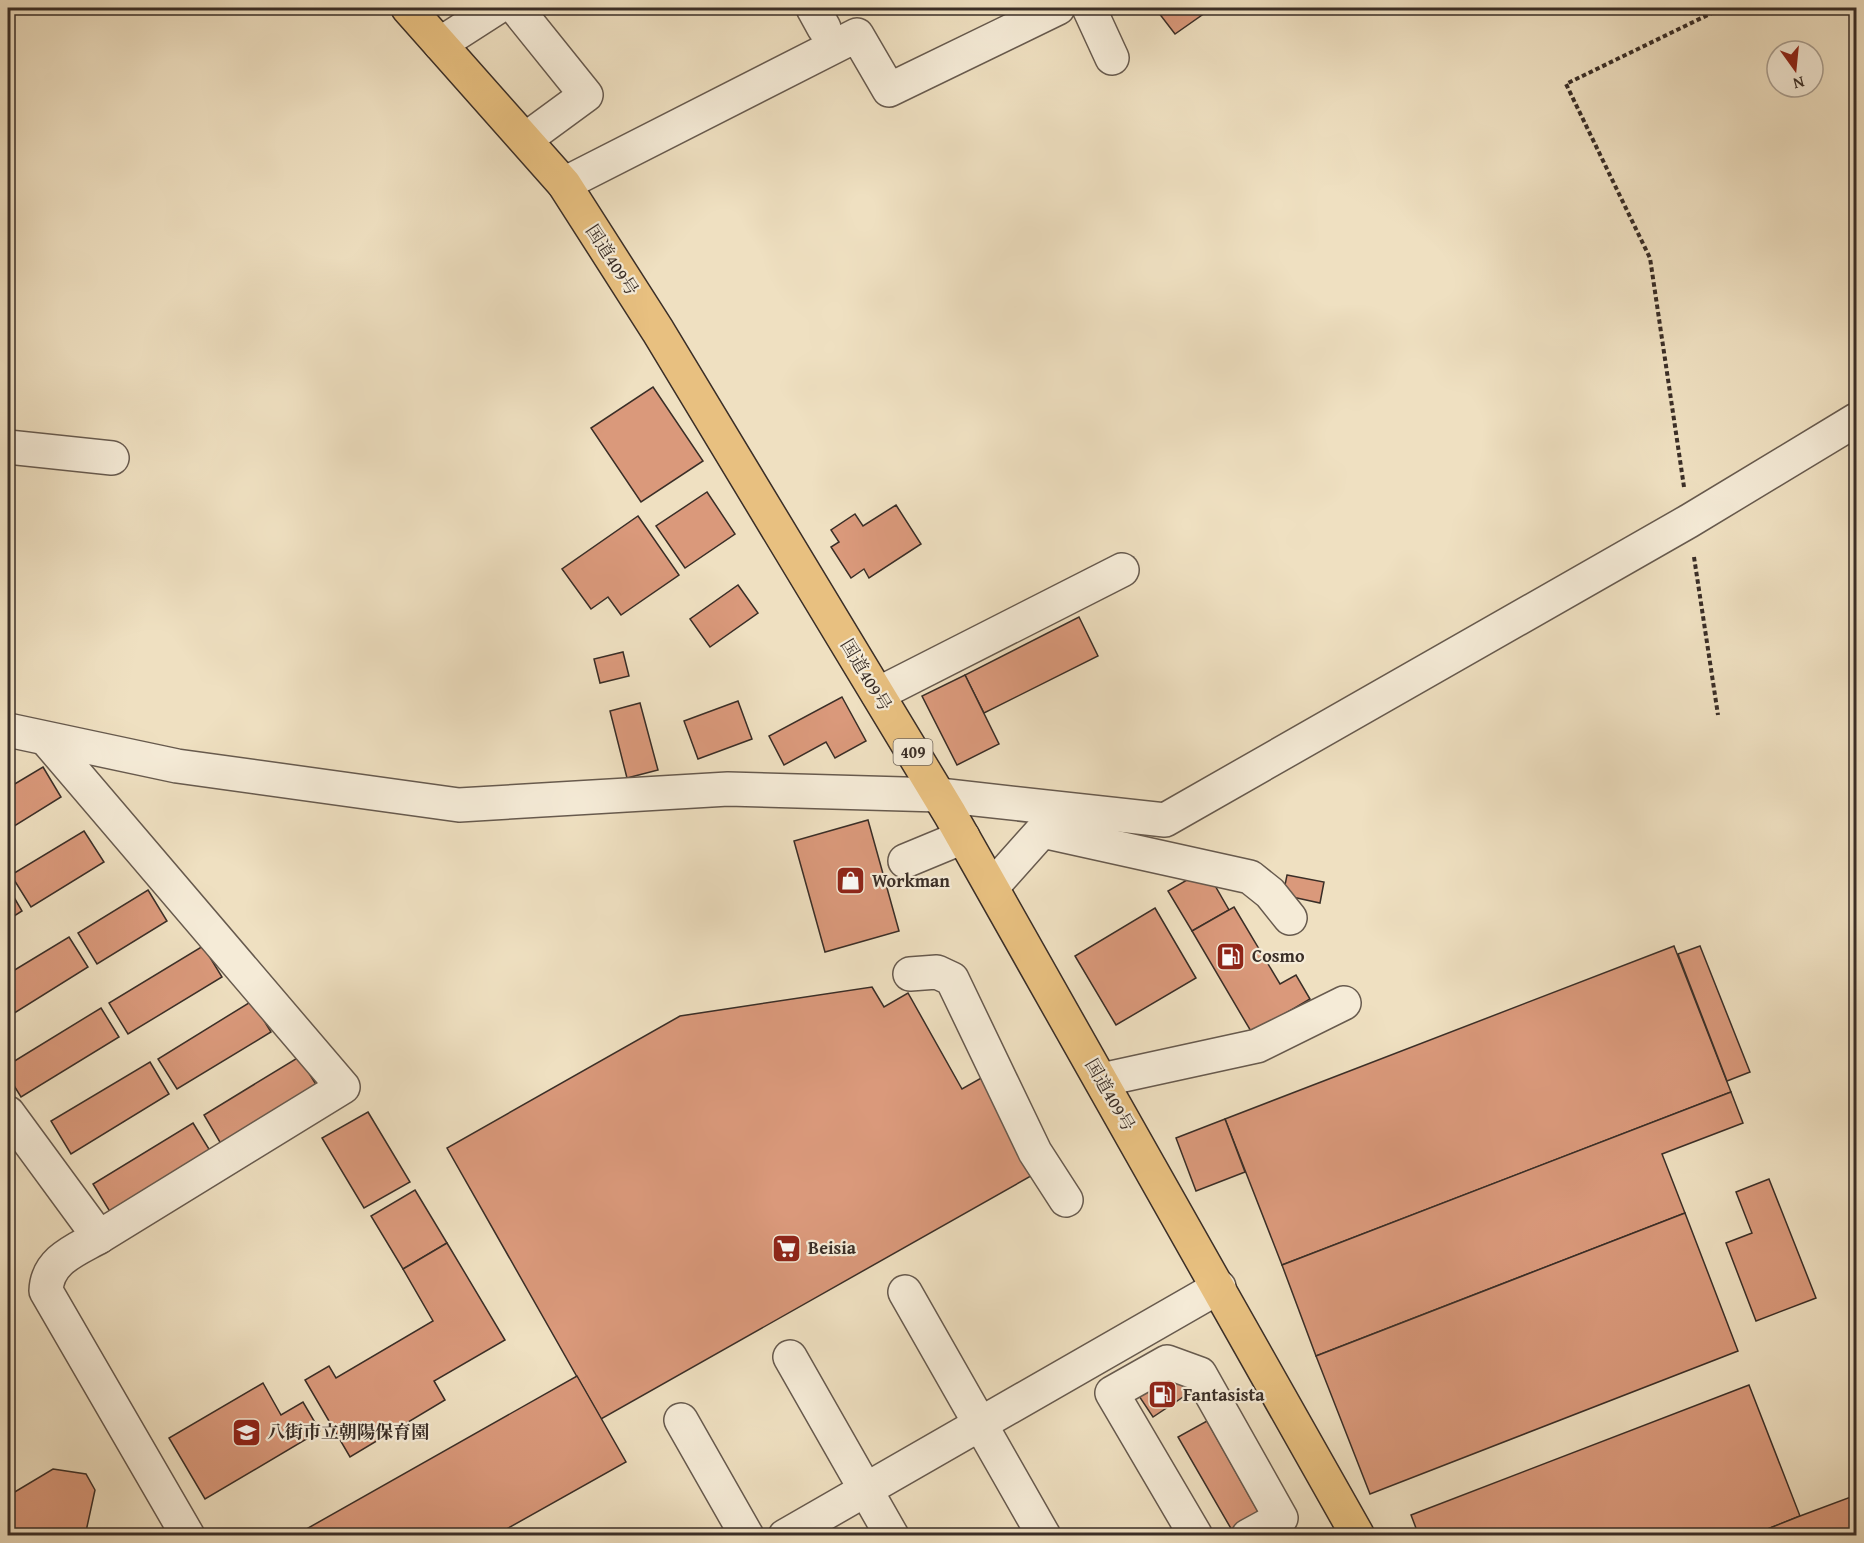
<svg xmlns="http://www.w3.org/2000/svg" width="1864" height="1543" font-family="'Gentium Book Plus','Noto Serif JP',serif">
  <rect width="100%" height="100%" fill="#efe0c1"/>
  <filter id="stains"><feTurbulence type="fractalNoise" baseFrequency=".00333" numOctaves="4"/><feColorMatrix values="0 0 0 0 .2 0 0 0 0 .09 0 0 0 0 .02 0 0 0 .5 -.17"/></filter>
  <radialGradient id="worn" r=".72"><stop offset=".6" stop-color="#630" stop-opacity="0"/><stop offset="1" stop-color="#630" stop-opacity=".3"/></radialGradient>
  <g fill="#da997b" stroke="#3a2e27" stroke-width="1.5">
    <path d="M 1155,8 L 1212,8 L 1175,34 Z"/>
    <path d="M 653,387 L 703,461 L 641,502 L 591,428 Z"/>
    <path d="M 707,492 L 735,534 L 685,568 L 656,526 Z"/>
    <path d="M 896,505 L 921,544 L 869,578 L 864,569 L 851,578 L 831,547 L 839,542 L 831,530 L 855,514 L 863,526 Z"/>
    <path d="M 638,516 L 679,575 L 621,615 L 608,597 L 591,609 L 562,569 Z"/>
    <path d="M 738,585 L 758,613 L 710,647 L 690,619 Z"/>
    <path d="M 1079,617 L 1098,656 L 984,713 L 965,675 Z"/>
    <path d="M 623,652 L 629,676 L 600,683 L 594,659 Z"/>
    <path d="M 965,675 L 999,744 L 957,765 L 922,696 Z"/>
    <path d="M 842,697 L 866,741 L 835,758 L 826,742 L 784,765 L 769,736 Z"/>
    <path d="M 738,701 L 752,739 L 698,759 L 684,721 Z"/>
    <path d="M 640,703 L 658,770 L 627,778 L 610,711 Z"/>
    <path d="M 43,767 L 61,797 L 8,830 L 8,788 Z"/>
    <path d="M 868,820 L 899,931 L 825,952 L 794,841 Z"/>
    <path d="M 84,831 L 104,862 L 31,907 L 11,875 Z"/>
    <path d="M 1287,875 L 1324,882 L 1320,903 L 1283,895 Z"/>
    <path d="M 1192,877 L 1214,884 L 1229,910 L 1192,931 L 1168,891 Z"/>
    <path d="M 8,887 L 22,911 L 8,920 Z"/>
    <path d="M 148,890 L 167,921 L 97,964 L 78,933 Z"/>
    <path d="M 1234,907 L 1280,984 L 1296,975 L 1310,999 L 1252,1033 L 1192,931 Z"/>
    <path d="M 1155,908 L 1196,978 L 1116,1025 L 1075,956 Z"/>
    <path d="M 69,937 L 88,967 L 8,1017 L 8,974 Z"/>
    <path d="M 203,946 L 222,977 L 128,1034 L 109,1003 Z"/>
    <path d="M 1674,946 L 1731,1092 L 1282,1265 L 1225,1119 Z"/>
    <path d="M 1700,946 L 1750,1072 L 1727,1081 L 1678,954 Z"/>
    <path d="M 872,987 L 884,1007 L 908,993 L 962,1089 L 983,1077 L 1038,1172 L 601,1419 L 447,1148 L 680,1016 Z"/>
    <path d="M 252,1001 L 271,1032 L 177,1089 L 158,1059 Z"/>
    <path d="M 101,1008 L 119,1037 L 21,1097 L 8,1076 L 8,1065 Z"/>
    <path d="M 299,1057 L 320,1091 L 224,1149 L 204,1115 Z"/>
    <path d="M 150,1062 L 169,1094 L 71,1154 L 51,1121 Z"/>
    <path d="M 1731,1092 L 1743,1123 L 1662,1154 L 1685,1213 L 1316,1356 L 1282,1265 Z"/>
    <path d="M 368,1112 L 410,1182 L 364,1208 L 322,1138 Z"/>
    <path d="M 1225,1119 L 1245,1172 L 1196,1191 L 1176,1138 Z"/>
    <path d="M 193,1123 L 212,1154 L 112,1215 L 93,1184 Z"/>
    <path d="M 1769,1179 L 1816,1298 L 1756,1321 L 1726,1243 L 1752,1233 L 1736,1192 Z"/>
    <path d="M 415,1190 L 447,1243 L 403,1269 L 371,1216 Z"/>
    <path d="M 1685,1213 L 1738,1351 L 1370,1494 L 1316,1356 Z"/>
    <path d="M 447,1243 L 505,1340 L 434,1381 L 445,1400 L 350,1457 L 305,1380 L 329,1366 L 336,1378 L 433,1321 L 403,1269 Z"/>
    <path d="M 1170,1375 L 1184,1379 L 1192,1391 L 1153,1417 L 1139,1396 Z"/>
    <path d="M 577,1376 L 626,1462 L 494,1536 L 294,1536 Z"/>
    <path d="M 263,1383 L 281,1415 L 303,1402 L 320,1431 L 205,1499 L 169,1438 Z"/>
    <path d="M 1749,1385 L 1800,1516 L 1750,1536 L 1419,1536 L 1411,1515 Z"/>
    <path d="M 1207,1421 L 1261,1517 L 1233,1532 L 1178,1437 Z"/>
    <path d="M 53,1469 L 86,1474 L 95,1490 L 85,1536 L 8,1536 L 8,1496 Z"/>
    <path d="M 1856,1495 L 1856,1536 L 1750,1536 L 1800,1516 Z"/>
  </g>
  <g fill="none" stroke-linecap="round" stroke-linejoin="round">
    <defs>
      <g id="minor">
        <path d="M 516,8 L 586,95 L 526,139"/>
        <path d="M 813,8 L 824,28"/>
        <path d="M 1089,8 L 1112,58"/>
        <path d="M 440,44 L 496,8"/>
        <path d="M 564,184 L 857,35 L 889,90 L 1058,8"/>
        <path d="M 8,447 L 112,458"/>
        <path d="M 878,694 L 1122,570"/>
        <path d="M 8,730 L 177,766 L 459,805 L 728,789 L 939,795 L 1165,820 L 1689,521 L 1856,420"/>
        <path d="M 905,861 L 963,837"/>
        <path d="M 992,887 L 1042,831 L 1250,877 L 1270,893 L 1290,918"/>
        <path d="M 910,974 L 937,972 L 952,979 L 1035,1152 L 1066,1200"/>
        <path d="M 1101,1080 L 1257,1046 L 1344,1003"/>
        <path d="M 8,1113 L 99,1237 L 343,1087 L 46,739"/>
        <path d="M 99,1237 C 76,1250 47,1260 46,1291 L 188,1536"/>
        <path d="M 905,1292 L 1044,1536"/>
        <path d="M 790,1357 L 892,1536"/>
        <path d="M 681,1420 L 747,1536"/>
        <path d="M 785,1536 L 1219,1287"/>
        <path d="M 1196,1536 L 1112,1393 L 1167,1362 L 1200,1374 L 1281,1518 L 1248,1536"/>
      </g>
      <path id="highway" d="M 408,8 L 564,184 L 658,331 L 950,814 L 1358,1536"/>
    </defs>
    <use href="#minor" stroke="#675a4e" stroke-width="36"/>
    <use href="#highway" stroke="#3a2e27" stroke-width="36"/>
    <g stroke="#3a2e27" stroke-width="4" stroke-dasharray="4.5 3" stroke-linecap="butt">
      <path d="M 1684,487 L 1650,258 L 1566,84 L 1722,8"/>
      <path d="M 1694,557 L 1718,715"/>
    </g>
    <use href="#minor" stroke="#f5ebd7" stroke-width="33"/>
    <use href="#highway" stroke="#e8c080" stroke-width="33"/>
  </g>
  <defs>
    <symbol id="shop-square" viewBox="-11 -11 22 22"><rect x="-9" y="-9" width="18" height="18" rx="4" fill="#8f2418" stroke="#f5ebd7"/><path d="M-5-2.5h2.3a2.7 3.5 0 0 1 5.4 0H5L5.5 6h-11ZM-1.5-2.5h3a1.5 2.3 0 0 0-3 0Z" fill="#fff"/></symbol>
    <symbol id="fuel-square" viewBox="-11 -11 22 22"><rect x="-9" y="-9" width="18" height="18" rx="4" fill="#8f2418" stroke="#f5ebd7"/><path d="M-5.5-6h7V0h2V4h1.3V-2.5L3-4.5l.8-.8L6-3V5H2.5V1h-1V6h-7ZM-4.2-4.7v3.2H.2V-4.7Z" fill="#fff"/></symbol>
    <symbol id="supermarket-square" viewBox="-11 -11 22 22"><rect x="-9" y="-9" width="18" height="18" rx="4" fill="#8f2418" stroke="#f5ebd7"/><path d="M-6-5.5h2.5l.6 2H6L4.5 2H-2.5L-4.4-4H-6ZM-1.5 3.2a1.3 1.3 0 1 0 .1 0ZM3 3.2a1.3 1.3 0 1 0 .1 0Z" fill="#fff"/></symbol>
    <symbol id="school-square" viewBox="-11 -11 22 22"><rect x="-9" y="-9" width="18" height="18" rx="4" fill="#8f2418" stroke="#f5ebd7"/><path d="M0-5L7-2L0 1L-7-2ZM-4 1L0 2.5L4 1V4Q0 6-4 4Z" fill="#fff"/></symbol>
  </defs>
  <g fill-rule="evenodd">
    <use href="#shop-square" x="834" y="864" width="33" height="33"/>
    <use href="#fuel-square" x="1214" y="940" width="33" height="33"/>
    <use href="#supermarket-square" x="770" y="1232" width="33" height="33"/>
    <use href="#fuel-square" x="1146" y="1378" width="33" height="33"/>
    <use href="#school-square" x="230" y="1416" width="33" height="33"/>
  </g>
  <g text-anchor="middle" stroke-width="4.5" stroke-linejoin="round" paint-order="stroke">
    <rect fill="#f5ebd7" stroke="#72675c" stroke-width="1.5" x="893.5" y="739" width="39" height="26" rx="4.5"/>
    <g font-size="16" font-weight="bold" fill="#3a2e27">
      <text x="913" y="758">409</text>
    </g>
    <g font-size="18" fill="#3a2e27" stroke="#f5ebd7">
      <text transform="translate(612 260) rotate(57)" y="6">国道409号</text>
      <text transform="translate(866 675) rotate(59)" y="6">国道409号</text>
      <text transform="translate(1110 1095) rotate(60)" y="6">国道409号</text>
    </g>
    <g font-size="18" font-weight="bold" fill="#3a2e27" stroke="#f5ebd7" text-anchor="start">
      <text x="872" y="887">Workman</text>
      <text x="1252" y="962">Cosmo</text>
      <text x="808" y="1254">Beisia</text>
      <text x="1183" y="1401">Fantasista</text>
      <text x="267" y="1438">八街市立朝陽保育園</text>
    </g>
  </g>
  <rect width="1864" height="1543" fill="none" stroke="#efe0c1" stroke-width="30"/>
  <rect x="9" y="9" width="1846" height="1525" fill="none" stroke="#3a2e27" stroke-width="3"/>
  <rect x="15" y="15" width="1834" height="1513" fill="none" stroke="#3a2e27" stroke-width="1.5"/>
  <g transform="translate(1795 69) rotate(165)"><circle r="28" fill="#f5ebd7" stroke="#aa9f91" stroke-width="1.5"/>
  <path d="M0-4.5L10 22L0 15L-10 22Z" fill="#8f2418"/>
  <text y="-9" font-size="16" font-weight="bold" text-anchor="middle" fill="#3a2e27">N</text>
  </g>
  <rect width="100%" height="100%" filter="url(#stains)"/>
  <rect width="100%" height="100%" fill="url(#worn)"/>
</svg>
